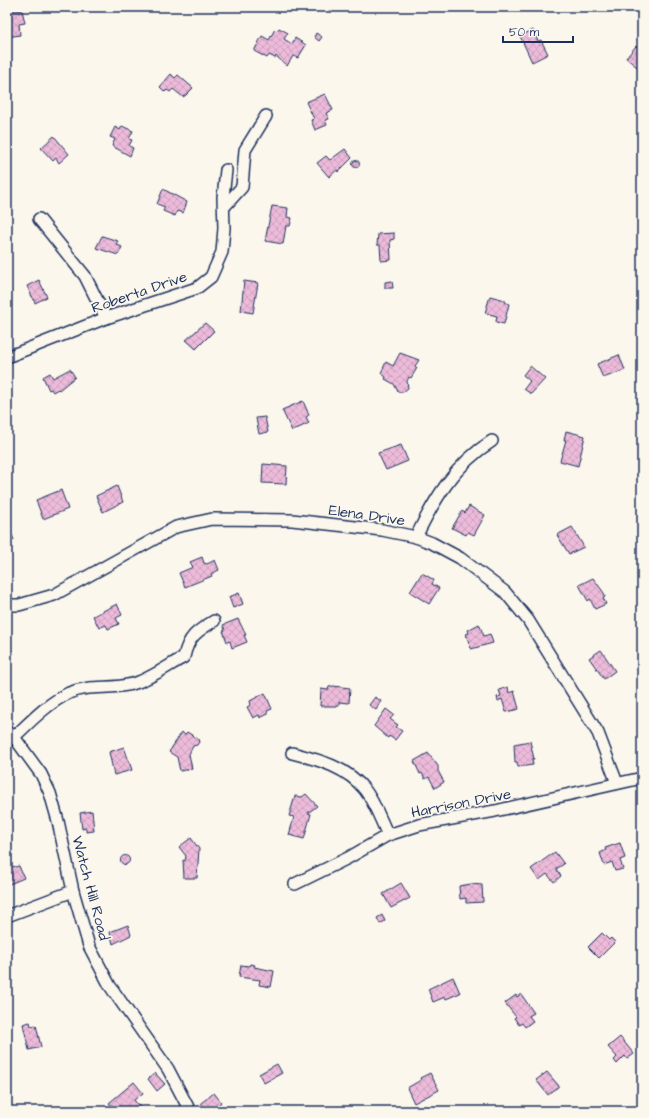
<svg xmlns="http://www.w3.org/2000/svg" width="649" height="1118" font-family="'Architects Daughter',sans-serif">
  <defs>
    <pattern id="building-cross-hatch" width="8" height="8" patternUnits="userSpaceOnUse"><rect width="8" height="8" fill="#edbbda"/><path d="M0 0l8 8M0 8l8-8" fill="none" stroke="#cba1be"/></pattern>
  </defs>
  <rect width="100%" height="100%" fill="#fbf7ec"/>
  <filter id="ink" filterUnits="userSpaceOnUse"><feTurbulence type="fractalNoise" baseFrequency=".025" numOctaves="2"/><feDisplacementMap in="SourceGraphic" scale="8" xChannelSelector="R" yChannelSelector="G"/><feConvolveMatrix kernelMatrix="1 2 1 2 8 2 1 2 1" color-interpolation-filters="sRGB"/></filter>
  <g filter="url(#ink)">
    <g fill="url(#building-cross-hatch)" stroke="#1b2f5e">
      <path d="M 14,8 L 14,11 L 22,10 L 25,23 L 19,24 L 20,35 L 7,37 L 7,9 Z"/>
      <path d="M 279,28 L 288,33 L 284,39 L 292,44 L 295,38 L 306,45 L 298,58 L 293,56 L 287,66 L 276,56 L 275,58 L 269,55 L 267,58 L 254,51 L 262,36 L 269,40 L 275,29 L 277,31 Z"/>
      <path d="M 533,30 L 538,41 L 541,40 L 548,54 L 532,62 L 520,36 Z"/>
      <path d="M 316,33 L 322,37 L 319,41 L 314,37 Z"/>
      <path d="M 636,46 L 642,51 L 642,71 L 626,58 Z"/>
      <path d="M 171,74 L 175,78 L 178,75 L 193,88 L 186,95 L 183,97 L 173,89 L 170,92 L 167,90 L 165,92 L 160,87 Z"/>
      <path d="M 325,94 L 333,110 L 326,113 L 329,119 L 325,120 L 327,125 L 315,130 L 311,120 L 314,119 L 306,102 Z"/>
      <path d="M 122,126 L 133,131 L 129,139 L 132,140 L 129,146 L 133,148 L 130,156 L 112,146 L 115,139 L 110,137 L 115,127 L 120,130 Z"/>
      <path d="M 54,136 L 69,154 L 59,163 L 56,158 L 53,161 L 41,148 Z"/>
      <path d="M 345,149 L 352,158 L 338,172 L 337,170 L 329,177 L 317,163 L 326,156 L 330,160 Z"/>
      <circle cx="356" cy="164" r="3.5"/>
      <path d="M 163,189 L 187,202 L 183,213 L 177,211 L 175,216 L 163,211 L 165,207 L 157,204 Z"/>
      <path d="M 272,206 L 288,208 L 287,217 L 292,218 L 290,226 L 286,226 L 283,244 L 265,241 Z"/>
      <path d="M 394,233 L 394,239 L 390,240 L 391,260 L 381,261 L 380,245 L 377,245 L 378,234 Z"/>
      <path d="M 102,236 L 118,241 L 116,244 L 122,247 L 118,255 L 96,248 Z"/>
      <path d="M 39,280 L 47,297 L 35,303 L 27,286 Z"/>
      <path d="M 244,281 L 258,283 L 253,313 L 241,311 Z"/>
      <path d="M 392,281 L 393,288 L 385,288 L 385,282 Z"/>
      <path d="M 490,296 L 505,300 L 505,302 L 509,304 L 504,324 L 496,322 L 497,316 L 485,313 Z"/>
      <path d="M 205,323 L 214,331 L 196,349 L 186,340 Z"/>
      <path d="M 400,353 L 419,360 L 415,366 L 417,368 L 411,378 L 409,377 L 407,381 L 408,388 L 403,392 L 398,392 L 394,384 L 385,379 L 386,377 L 381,373 L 386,362 L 393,366 Z"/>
      <path d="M 619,355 L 625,370 L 603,378 L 597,364 Z"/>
      <path d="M 530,366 L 545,379 L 531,394 L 524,389 L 530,381 L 523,375 Z"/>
      <path d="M 70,369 L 75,377 L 59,390 L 58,389 L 53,392 L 51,389 L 49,390 L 43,377 L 50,373 L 53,378 Z"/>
      <path d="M 303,401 L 309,415 L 306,417 L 309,423 L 292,431 L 282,410 Z"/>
      <path d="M 265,417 L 268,432 L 259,434 L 256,418 Z"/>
      <path d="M 566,431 L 585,436 L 578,466 L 560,461 L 566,440 L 564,440 Z"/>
      <path d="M 401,445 L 408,461 L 386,470 L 378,453 Z"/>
      <path d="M 263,464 L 287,466 L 286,484 L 262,483 Z"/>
      <path d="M 117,486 L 123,502 L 103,512 L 96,496 Z"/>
      <path d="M 61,490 L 68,509 L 43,519 L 36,500 Z"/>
      <path d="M 469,506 L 485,515 L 474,535 L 468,532 L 466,535 L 452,528 L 462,511 L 465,513 Z"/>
      <path d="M 7,523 L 14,540 L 7,543 Z"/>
      <path d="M 572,527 L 584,547 L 569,554 L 557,535 Z"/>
      <path d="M 202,557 L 204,563 L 207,564 L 215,560 L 219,570 L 211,574 L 212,576 L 185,587 L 179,573 L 193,567 L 190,562 Z"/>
      <path d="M 422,573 L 434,580 L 432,584 L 439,588 L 429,604 L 410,592 Z"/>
      <path d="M 593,578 L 604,593 L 605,597 L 603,598 L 606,604 L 595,609 L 590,599 L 588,601 L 579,585 Z"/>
      <path d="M 239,593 L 243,604 L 233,608 L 229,597 Z"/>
      <path d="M 117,604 L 122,615 L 116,618 L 119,624 L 108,629 L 106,625 L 99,628 L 93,616 Z"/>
      <path d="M 238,619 L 246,635 L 244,635 L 247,642 L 232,648 L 230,641 L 227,642 L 223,631 L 225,630 L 223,625 Z"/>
      <path d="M 479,624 L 484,636 L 490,634 L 493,643 L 471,649 L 466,634 L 469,633 L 468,630 Z"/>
      <path d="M 7,638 L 9,655 L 7,656 Z"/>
      <path d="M 601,650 L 615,671 L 604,679 L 589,658 Z"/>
      <path d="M 333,686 L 350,688 L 349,703 L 339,702 L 339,706 L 320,706 L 321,689 L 328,690 L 329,687 Z"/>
      <path d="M 508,687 L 509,693 L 514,691 L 519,709 L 506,712 L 502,699 L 498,701 L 497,697 L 501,696 L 499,690 Z"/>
      <path d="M 265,693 L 272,709 L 267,711 L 268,714 L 260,718 L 259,715 L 253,718 L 247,707 L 251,705 L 250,701 Z"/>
      <path d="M 375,697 L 381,701 L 376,710 L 369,705 Z"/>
      <path d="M 386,709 L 394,715 L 390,719 L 398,725 L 396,727 L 402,731 L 395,740 L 389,736 L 388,738 L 374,726 Z"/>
      <path d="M 182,732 L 185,735 L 187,732 L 198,739 L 199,742 L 197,745 L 193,746 L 189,754 L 192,769 L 180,771 L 177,757 L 169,752 Z"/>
      <path d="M 530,741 L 534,759 L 532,759 L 533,765 L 518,767 L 517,762 L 515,762 L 514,744 Z"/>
      <path d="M 124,747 L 132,770 L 114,775 L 109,752 Z"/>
      <path d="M 428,753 L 438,766 L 438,771 L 444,782 L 435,788 L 429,777 L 425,779 L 422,773 L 420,774 L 414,761 Z"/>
      <path d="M 306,794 L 317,806 L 308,813 L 311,814 L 304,839 L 289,835 L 294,817 L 289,816 L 295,796 L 302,797 Z"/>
      <path d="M 92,811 L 94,831 L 86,832 L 86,828 L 82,829 L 80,813 Z"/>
      <path d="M 191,838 L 199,849 L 197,878 L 184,878 L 183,860 L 185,861 L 186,856 L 179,847 Z"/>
      <path d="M 620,843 L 625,858 L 620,860 L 623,869 L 615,871 L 612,862 L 604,865 L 600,853 L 606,850 L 605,848 Z"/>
      <path d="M 555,852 L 564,864 L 556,869 L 561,876 L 554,882 L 547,874 L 539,880 L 531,869 Z"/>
      <circle cx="125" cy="860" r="4.5"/>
      <path d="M 14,866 L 15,867 L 19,866 L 24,878 L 7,885 L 7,870 Z"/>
      <path d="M 401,883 L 410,898 L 391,908 L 383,894 Z"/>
      <path d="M 471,884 L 482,885 L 483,902 L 466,903 L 466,898 L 460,899 L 459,886 Z"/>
      <path d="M 382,915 L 385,921 L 380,924 L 377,918 Z"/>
      <path d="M 128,925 L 131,935 L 113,944 L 110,932 Z"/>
      <path d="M 602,933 L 609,940 L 611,938 L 615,942 L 599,958 L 588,947 Z"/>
      <path d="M 250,964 L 255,965 L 254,967 L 274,971 L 271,987 L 259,985 L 260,980 L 239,977 L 241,965 L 249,966 Z"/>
      <path d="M 453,977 L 460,993 L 446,999 L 445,997 L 433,1002 L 428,989 Z"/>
      <path d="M 521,994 L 534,1013 L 529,1016 L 533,1021 L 525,1027 L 522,1023 L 519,1025 L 514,1018 L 516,1017 L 505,1003 L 516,995 L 517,997 Z"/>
      <path d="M 30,1022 L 31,1026 L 36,1025 L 41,1047 L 29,1050 L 23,1024 Z"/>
      <path d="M 620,1037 L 634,1054 L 627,1059 L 625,1056 L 617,1064 L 614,1060 L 617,1057 L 608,1047 Z"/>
      <path d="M 277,1064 L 282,1073 L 264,1083 L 259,1074 Z"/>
      <path d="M 547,1072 L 559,1086 L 548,1095 L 536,1080 Z"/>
      <path d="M 155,1073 L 165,1084 L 157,1091 L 148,1079 Z"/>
      <path d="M 430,1073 L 439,1090 L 414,1103 L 407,1088 L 421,1080 L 420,1078 Z"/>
      <path d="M 134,1082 L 143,1093 L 134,1100 L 143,1111 L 119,1111 L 117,1106 L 114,1109 L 109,1103 Z"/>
      <path d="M 214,1093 L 221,1102 L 214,1111 L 208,1111 L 201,1103 Z"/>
    </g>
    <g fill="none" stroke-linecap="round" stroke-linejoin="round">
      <defs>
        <g id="minor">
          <path d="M 224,207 L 242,187 L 245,150 L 266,116"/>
          <path d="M 39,219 L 85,276 L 106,318"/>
          <path d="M 7,357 L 106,318 L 197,288 L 211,277 L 222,252 L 224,228 L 223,197 L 226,170"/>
          <path d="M 416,537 C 434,500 455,464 492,441"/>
          <path d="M 7,605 L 19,605 L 54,595 L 176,527 L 212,519 L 292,520 L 382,530 L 416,537 L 432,543 L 460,558 L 505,592 L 528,620 L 598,733 L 617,783"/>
          <path d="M 7,732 L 14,737 L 41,774 L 50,793 L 58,821 L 73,891 L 89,946 L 110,986 L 168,1069 L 190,1111"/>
          <path d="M 14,737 C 31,721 48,703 69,693 C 90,684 111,690 132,684 C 149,680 169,665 184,657 C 188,637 197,631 214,621"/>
          <path d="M 292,753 C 319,760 347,767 365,790 C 375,803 381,821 388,835"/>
          <path d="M 295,884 L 348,858 L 388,835 L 419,825 L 495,811 L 642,778"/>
          <path d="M 7,916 L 73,891"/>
        </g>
      </defs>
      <use href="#minor" stroke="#1b2f5e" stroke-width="14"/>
      <use href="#minor" stroke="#fbf7ec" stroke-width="11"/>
    </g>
  </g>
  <g text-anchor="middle" stroke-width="3.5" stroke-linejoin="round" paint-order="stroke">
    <g font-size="15" fill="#1b2f5e" stroke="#fbf7ec">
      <text transform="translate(139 292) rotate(-19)" y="5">Roberta Drive</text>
      <text transform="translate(367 515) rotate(8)" y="5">Elena Drive</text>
      <text transform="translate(461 803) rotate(-11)" y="5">Harrison Drive</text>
      <text transform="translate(91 888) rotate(75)" y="5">Watch Hill Road</text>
    </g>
  </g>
  <rect width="649" height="1118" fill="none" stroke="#fbf7ec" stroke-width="24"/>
  <rect x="12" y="12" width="625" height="1094" fill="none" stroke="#1b2f5e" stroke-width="1.5" filter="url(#ink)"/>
  <path d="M503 36v6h70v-6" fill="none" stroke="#1b2f5e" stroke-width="2"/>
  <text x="509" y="36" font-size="12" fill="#1b2f5e" stroke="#fbf7ec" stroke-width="3" paint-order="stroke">50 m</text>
</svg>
